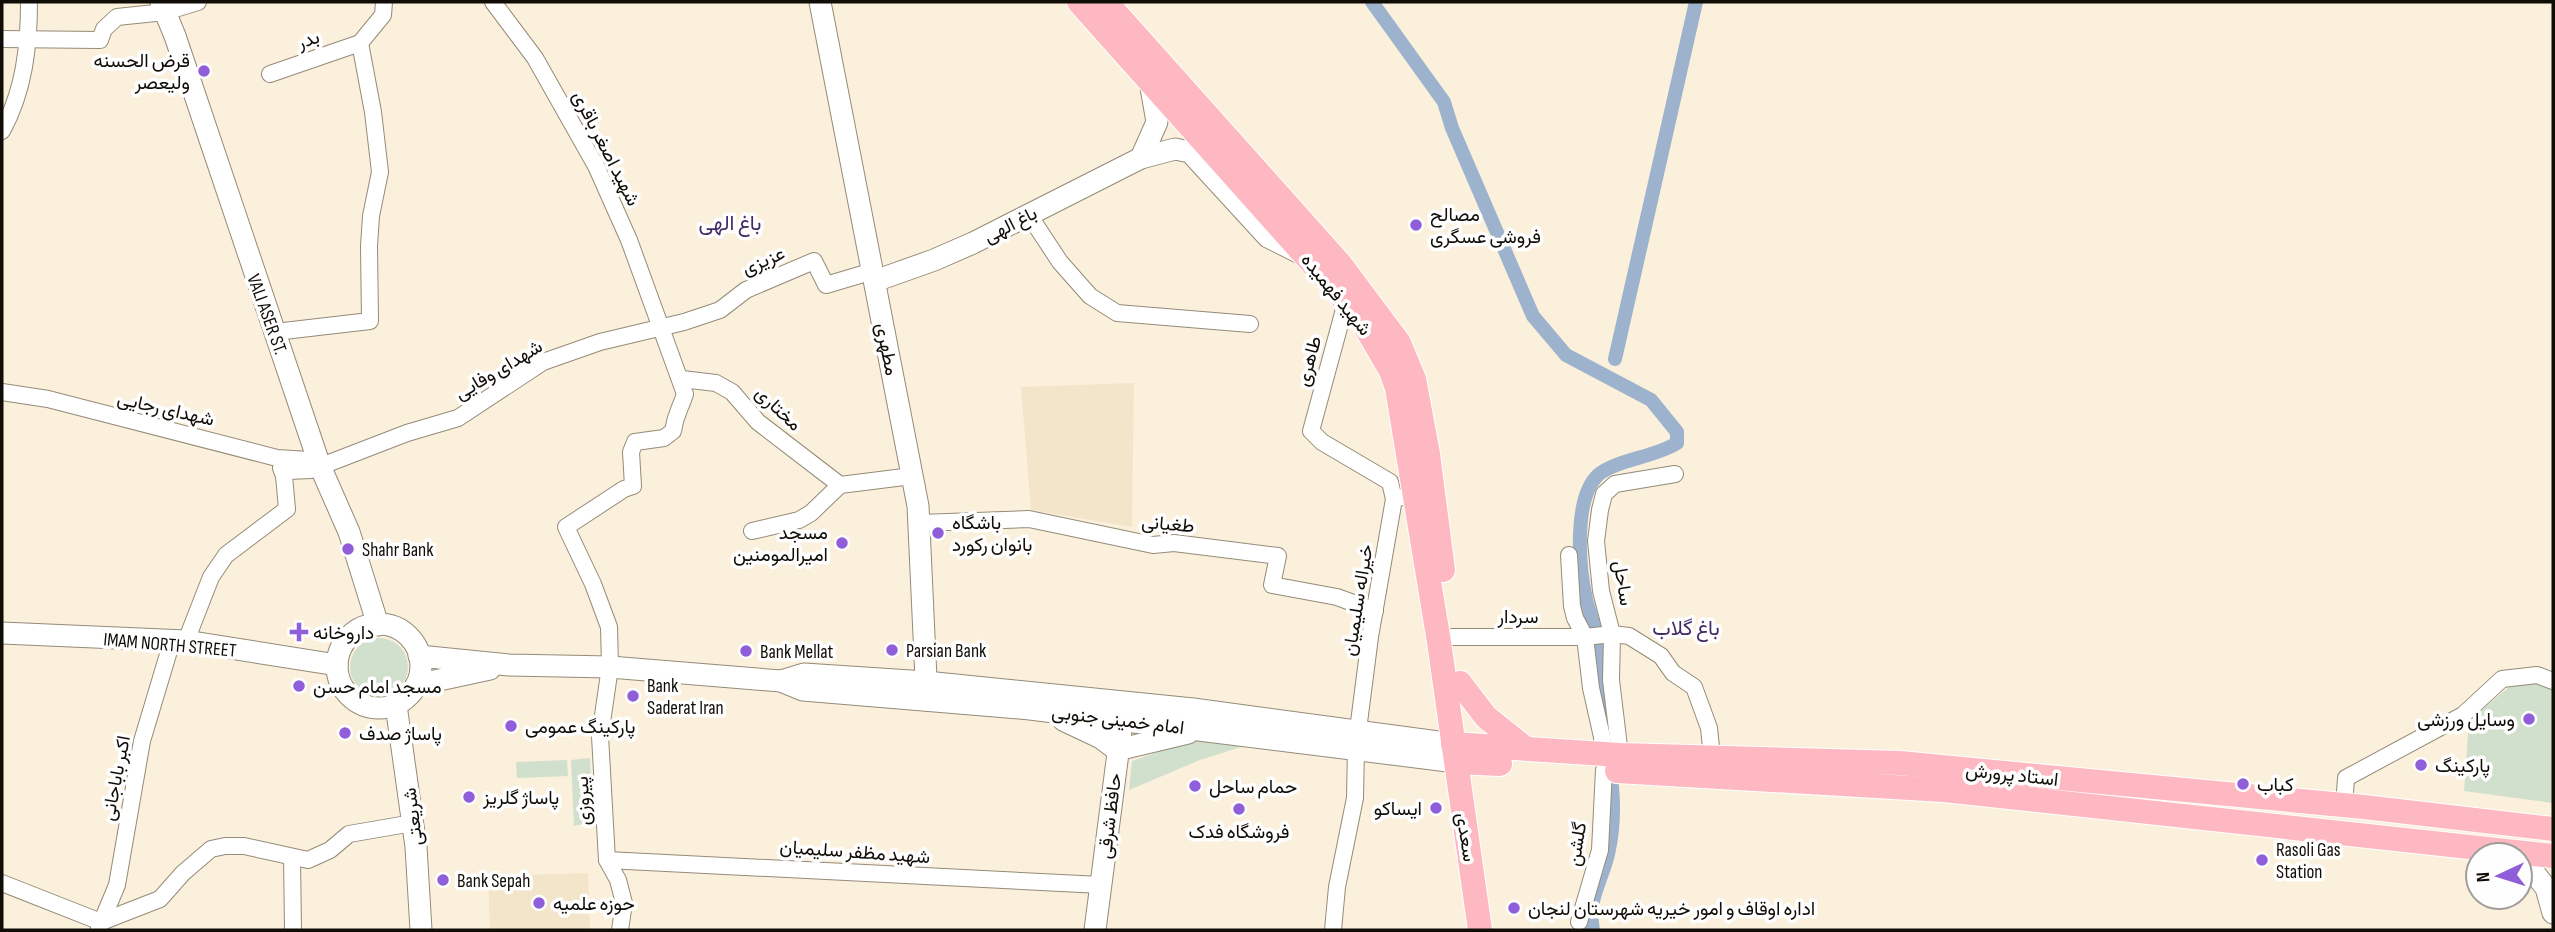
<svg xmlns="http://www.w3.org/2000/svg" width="2555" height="932" font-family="'Sofia Sans Condensed',Vazirmatn,sans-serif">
  <rect width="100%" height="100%" fill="#fbf0db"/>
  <g fill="#f3e5c9">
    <path d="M 1134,383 L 1132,527 L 1031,510 L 1021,387 Z"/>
    <path d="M 588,873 L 590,930 L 490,930 L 488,876 Z"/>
  </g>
  <g fill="#d1dfcd">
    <circle cx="379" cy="667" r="29"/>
    <path d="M 2514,683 L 2544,683 L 2553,686 L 2553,803 L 2464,791 L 2469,720 Z"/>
    <path d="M 1203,736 L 1260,741 L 1200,760 L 1129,790 L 1132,761 Z"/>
    <path d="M 590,758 L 592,811 L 588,823 L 574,826 L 571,760 Z"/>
    <path d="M 567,760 L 568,776 L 517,778 L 516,762 Z"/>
  </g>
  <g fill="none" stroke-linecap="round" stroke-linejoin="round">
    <g stroke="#9db3cd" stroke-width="14">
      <path d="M 1372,2 L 1444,102 L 1452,128 L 1533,316 L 1566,355 L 1651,400 L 1677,432 L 1677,443 C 1656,457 1615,460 1598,475 C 1573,499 1579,568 1586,599 C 1589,612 1595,626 1597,640 C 1599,661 1599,683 1603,704 C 1606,716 1610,728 1611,740"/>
      <path d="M 1615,359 L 1696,2"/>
      <path d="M 1593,930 C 1587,900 1601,883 1608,854 C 1613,833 1614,809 1612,787"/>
    </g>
    <defs>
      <g id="street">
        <path d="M 493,2 L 535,58 L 596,166 L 629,240 L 685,394 C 680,410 676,412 673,431 L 664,438 L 635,442 L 631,452 L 633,486 L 624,489 L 566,527 L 593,584 L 609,627 L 610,667 L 600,736 L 607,860 L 618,880 L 624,903 L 620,930"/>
        <path d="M 2,39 L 100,40 L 104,29 L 117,17 L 165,12 L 198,2"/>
        <path d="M 270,74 L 360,43 L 383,15 L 384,2"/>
        <path d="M 2,131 C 24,91 29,47 29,2"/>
        <path d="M 1029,215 L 1060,262 L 1090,296 L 1117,313 L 1250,324"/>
        <path d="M 1346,302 L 1311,431 L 1322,442 L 1390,482 L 1394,499"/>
        <path d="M 275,332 L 370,321 L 369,246 L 371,216 L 380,172 L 373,112 L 360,43"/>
        <path d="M 682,379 L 716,383 L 732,392 L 758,422 L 840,485"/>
        <path d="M 2,392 L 48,399 L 277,458 L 309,460 L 318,465"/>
        <path d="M 284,476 L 288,471 L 311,470 L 407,433 L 458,418 L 543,362 L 600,342 L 684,322 L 720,310 L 746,290 L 814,261 L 826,285 L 873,271"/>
        <path d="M 919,523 L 1029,519 L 1153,545 L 1174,543 L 1278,556 L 1272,585 L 1337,597 L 1375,611"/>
        <path d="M 752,531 L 799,520 L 811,513 L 840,485 L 912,476"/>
        <path d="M 1569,555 L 1572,606 L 1575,618 L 1585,637 L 1591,688 L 1602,737 L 1602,753"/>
        <path d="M 1452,637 L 1585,637 L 1612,634 L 1629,636 L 1661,656 L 1673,673 L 1694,687 L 1709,728 L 1712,757"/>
        <path d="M 186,641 L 211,577 L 226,555 L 287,509 L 284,476 L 281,468"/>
        <path d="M 1358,730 L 1370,637 L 1394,499 L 1415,494"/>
        <path d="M 1620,755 L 1611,680 L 1612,634 L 1601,591 L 1596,541 L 1600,510 L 1604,494 L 1615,484 L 1675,474"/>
        <path d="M 2345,792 L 2346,778 L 2463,715 L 2502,679 L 2537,675 L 2553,681"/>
        <path d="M 292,857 L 293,930"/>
        <path d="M 607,860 L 1101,885"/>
        <path d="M 2,883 L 101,922"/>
        <path d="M 101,922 L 160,899 L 183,873 L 211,849 L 225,846 L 244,846 L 308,860 L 330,850 L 349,834 L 413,823"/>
        <path d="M 1579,922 L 1600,850 L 1604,770"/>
        <path d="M 99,928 L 117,885 L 142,741 L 172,641"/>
        <path d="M 1333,930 L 1337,887 L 1355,798 L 1356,747"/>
      </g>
      <g id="secondary">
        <path d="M 161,2 L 175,36 L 320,466 L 349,532 L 378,625"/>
        <path d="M 820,2 L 918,506 L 927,700"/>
        <path d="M 1141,158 L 1157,122 L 1150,82"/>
        <path d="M 875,281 L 934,260 L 973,243 L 1141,158 L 1175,149 L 1190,152 L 1268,237 L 1300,253"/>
        <circle cx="379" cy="666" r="42"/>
        <path d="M 2,633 L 186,641 L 337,665"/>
        <path d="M 419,656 L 509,665 L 610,667 L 781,681 L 803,690 L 1030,709 L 1456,762"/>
        <path d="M 781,681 L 804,674 L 926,682 L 1193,709 L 1453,744"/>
        <path d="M 416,685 L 490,669"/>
        <path d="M 396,705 L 416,847 L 421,930"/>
        <path d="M 1063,720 L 1101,738 L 1117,750 L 1188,733"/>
        <path d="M 2518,852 L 2546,888 L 2553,913"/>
        <path d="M 1095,930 L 1124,707"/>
      </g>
      <g id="primary">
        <path d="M 1079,2 L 1329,282 L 1362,321 L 1391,371 L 1397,388 L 1439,642 L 1480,930"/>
        <path d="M 1106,2 L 1340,264 L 1399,343 L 1414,379 L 1428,454 L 1443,570"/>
        <path d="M 1460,683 L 1486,717 L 1525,748"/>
        <path d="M 1453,744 L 1620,755 L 1900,763 L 2364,807 L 2553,829"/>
        <path d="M 1456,762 L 1500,764"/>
        <path d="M 1617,771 L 1944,790 L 2553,856"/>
      </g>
    </defs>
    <use href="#street" stroke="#948b78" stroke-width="18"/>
    <use href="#secondary" stroke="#948b78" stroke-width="23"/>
    <use href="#primary" stroke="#fff" stroke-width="26"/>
    <use href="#street" stroke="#fff" stroke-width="16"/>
    <use href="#secondary" stroke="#fff" stroke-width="21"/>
    <use href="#primary" stroke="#fdb8c2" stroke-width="24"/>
  </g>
  <g fill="#8f5ed8" stroke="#fefefe" stroke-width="2.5">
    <circle cx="204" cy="71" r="7"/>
    <circle cx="1416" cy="225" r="7"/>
    <circle cx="938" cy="533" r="7"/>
    <circle cx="842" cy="543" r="7"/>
    <circle cx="348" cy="549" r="7"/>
    <path d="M295.5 621.5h7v7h7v7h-7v7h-7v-7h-7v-7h7z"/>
    <circle cx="892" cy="650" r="7"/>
    <circle cx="746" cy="651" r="7"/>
    <circle cx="299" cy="686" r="7"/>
    <circle cx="633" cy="696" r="7"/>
    <circle cx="2529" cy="719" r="7"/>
    <circle cx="511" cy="726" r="7"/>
    <circle cx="345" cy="733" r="7"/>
    <circle cx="2421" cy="765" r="7"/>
    <circle cx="2243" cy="784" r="7"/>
    <circle cx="1195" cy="786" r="7"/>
    <circle cx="469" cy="797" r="7"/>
    <circle cx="1436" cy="808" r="7"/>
    <circle cx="1239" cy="809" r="7"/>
    <circle cx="2262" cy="860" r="7"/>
    <circle cx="443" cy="880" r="7"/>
    <circle cx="539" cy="903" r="7"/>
    <circle cx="1514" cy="908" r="7"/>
  </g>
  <g text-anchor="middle" stroke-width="7" stroke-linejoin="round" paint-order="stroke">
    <g font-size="19" fill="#100d06" stroke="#fefefe">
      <text transform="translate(308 39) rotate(-19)" y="7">بدر</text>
      <text transform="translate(607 148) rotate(63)" y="7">شهید اصغر باقری</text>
      <text transform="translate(1010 224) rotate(-27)" y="7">باغ الهی</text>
      <text transform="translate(763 260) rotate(-23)" y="7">عزیزی</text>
      <text transform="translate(1337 294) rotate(51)" y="7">شهید فهمیده</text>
      <text transform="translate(268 314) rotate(70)" y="7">VALI ASER ST.</text>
      <text transform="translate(888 349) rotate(79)" y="7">مطهری</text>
      <text transform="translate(1308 361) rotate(-75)" y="7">طاهری</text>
      <text transform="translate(498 369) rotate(-31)" y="7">شهدای وفایی</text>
      <text transform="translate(166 408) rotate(13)" y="7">شهدای رجایی</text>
      <text transform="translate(779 408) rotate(43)" y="7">مختاری</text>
      <text transform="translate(1168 523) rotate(5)" y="7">طغیانی</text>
      <text transform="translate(1624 583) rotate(81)" y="7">ساحل</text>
      <text transform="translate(1357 600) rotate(-81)" y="7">خیراله سلیمیان</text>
      <text x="1518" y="623">سردار</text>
      <text transform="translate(170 644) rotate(5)" y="7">IMAM NORTH STREET</text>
      <text transform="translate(1118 719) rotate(7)" y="7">امام خمینی جنوبی</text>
      <text transform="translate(2012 774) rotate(6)" y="7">استاد پرورش</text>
      <text transform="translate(115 778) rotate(-79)" y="7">اکبر باباجانی</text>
      <text transform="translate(582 801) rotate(-93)" y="7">پیروزی</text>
      <text transform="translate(1109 816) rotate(-83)" y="7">حافظ شرقی</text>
      <text transform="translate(412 817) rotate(-97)" y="7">شریعتی</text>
      <text transform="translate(1467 837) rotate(81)" y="7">سعدی</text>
      <text transform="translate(1576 844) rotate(-81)" y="7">گلشن</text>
      <text transform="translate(855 851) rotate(4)" y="7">شهید مظفر سلیمیان</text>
    </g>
    <g font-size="19" fill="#100d06" stroke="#fefefe" text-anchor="start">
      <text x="190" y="67" text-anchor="end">قرض الحسنه<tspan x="190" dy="22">ولیعصر</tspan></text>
      <text x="1430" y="221">مصالح<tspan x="1430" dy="22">فروشی عسگری</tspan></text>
      <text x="952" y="529">باشگاه<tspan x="952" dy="22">بانوان رکورد</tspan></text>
      <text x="828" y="539" text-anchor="end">مسجد<tspan x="828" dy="22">امیرالمومنین</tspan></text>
      <text x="362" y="556">Shahr Bank</text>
      <text x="313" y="639">داروخانه</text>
      <text x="906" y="657">Parsian Bank</text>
      <text x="760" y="658">Bank Mellat</text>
      <text x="647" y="692">Bank<tspan x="647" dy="22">Saderat Iran</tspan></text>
      <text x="313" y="693">مسجد امام حسن</text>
      <text x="2515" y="726" text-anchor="end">وسایل ورزشی</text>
      <text x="525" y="733">پارکینگ عمومی</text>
      <text x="359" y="740">پاساژ صدف</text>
      <text x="2435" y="772">پارکینگ</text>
      <text x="2257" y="791">کباب</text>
      <text x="1209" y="793">حمام ساحل</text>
      <text x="483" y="804">پاساژ گلریز</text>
      <text x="1422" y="815" text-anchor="end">ایساکو</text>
      <text x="1239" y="838" text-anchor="middle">فروشگاه فدک</text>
      <text x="2276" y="856">Rasoli Gas<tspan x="2276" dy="22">Station</tspan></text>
      <text x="457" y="887">Bank Sepah</text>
      <text x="553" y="910">حوزه علمیه</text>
      <text x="1528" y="915">اداره اوقاف و امور خیریه شهرستان لنجان</text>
    </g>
    <g font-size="21" fill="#422b65" stroke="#fefefe">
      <text x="730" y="230">باغ الهی</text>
      <text x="1686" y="635">باغ گلاب</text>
    </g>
  </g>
  <rect width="2555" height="932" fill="none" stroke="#100d06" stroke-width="7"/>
  <g transform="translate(2499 876) rotate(266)"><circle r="33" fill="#fefefe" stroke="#9f9e9b" stroke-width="2"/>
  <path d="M0-5L12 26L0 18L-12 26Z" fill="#8f5ed8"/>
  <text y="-10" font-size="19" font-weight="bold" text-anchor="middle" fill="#100d06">N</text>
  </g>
</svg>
